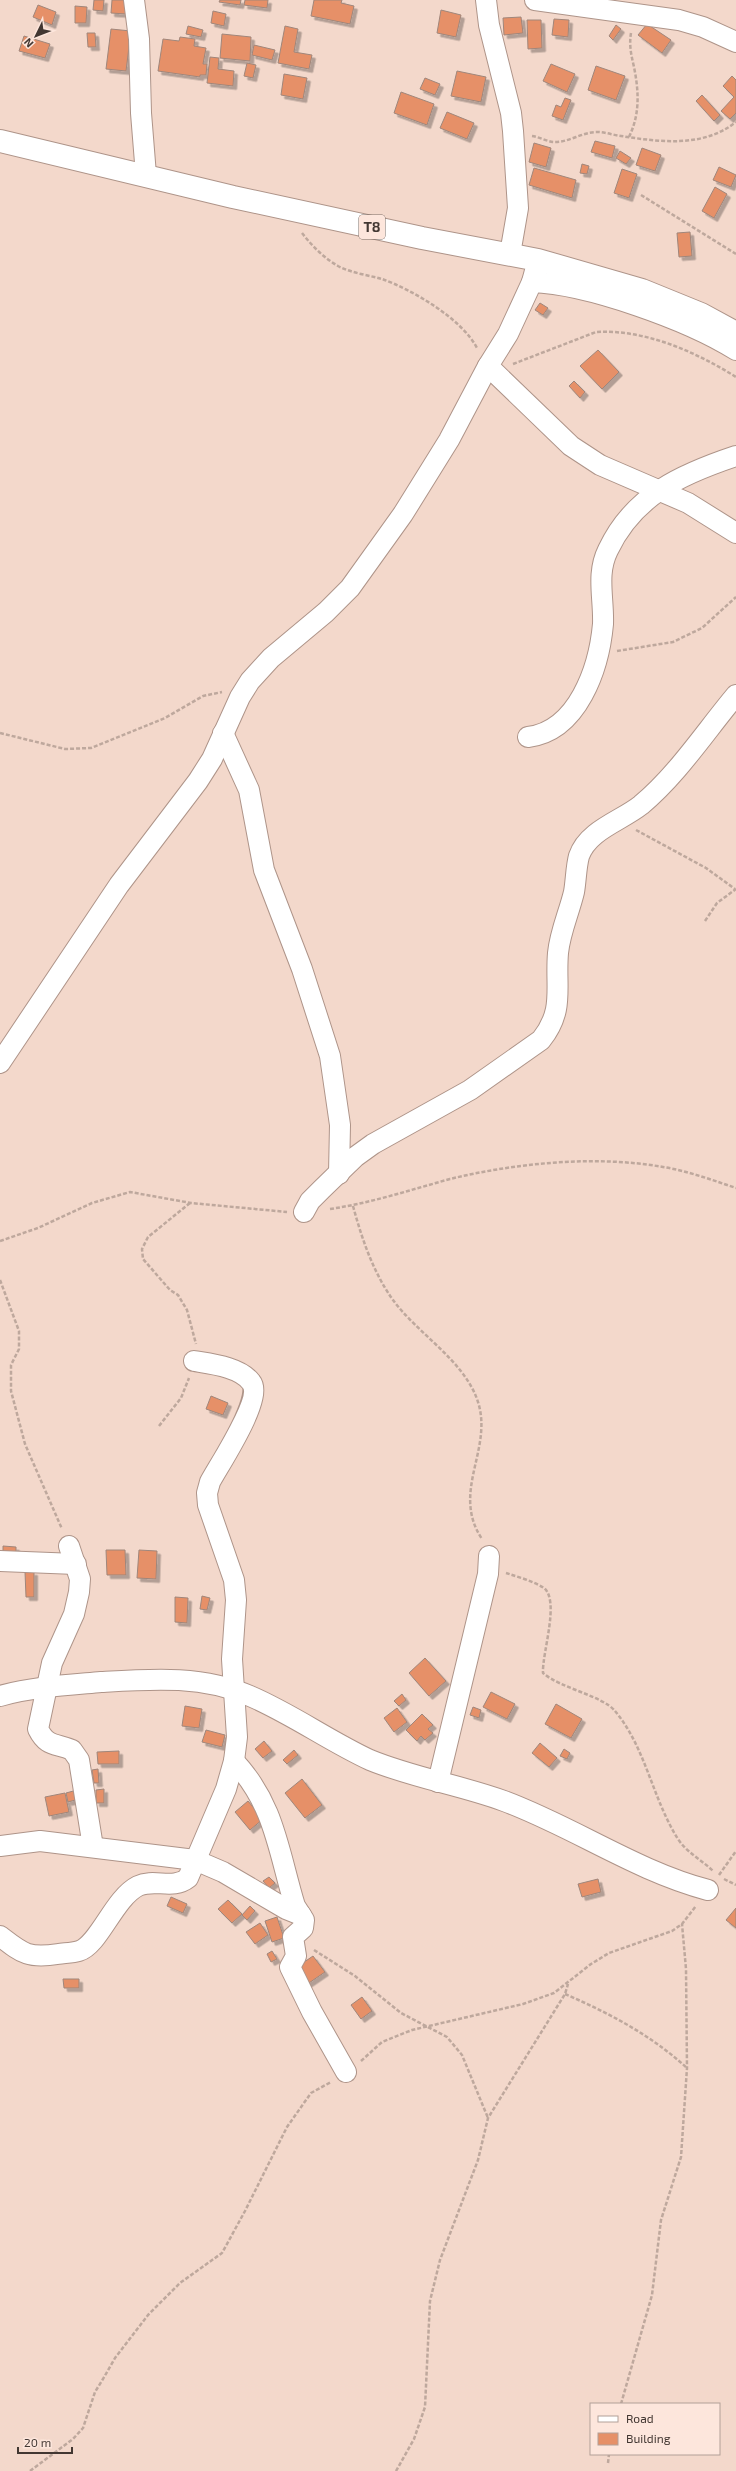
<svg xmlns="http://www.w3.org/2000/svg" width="736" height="2471" font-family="'Exo 2',sans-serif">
  <defs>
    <filter id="shadow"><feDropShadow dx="3.5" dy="3.5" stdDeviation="0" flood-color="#0004"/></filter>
  </defs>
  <rect width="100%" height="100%" fill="#f3d8cb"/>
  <g fill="#e69067" stroke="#9f867b" filter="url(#shadow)">
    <path d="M 94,0 L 104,0 L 103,11 L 93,10 Z"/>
    <path d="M 112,0 L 128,0 L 126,14 L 111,13 Z"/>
    <path d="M 220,0 L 241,0 L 240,5 L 219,2 Z"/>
    <path d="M 245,0 L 268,0 L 267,8 L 244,5 Z"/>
    <path d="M 314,0 L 342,0 L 341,3 L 354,6 L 350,24 L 311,16 Z"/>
    <path d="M 38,5 L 56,12 L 52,25 L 33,17 Z"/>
    <path d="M 75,6 L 87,7 L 86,23 L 75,23 Z"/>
    <path d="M 441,10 L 461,15 L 456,37 L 437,33 Z"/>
    <path d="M 213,11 L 226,14 L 224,26 L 211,23 Z"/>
    <path d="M 521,17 L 523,33 L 504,35 L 503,18 Z"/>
    <path d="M 554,19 L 569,20 L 568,37 L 552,35 Z"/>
    <path d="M 527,20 L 541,20 L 542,48 L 528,49 Z"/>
    <path d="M 647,24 L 671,40 L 662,53 L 638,35 Z"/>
    <path d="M 616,25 L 621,29 L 613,40 L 609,36 Z"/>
    <path d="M 188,26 L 203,30 L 201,37 L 186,34 Z"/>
    <path d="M 285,26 L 298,29 L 294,52 L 312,55 L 309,69 L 278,63 Z"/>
    <path d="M 111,29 L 131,31 L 126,71 L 106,69 Z"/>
    <path d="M 87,33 L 95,33 L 96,47 L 88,47 Z"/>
    <path d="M 222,34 L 251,37 L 250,61 L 220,58 Z"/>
    <path d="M 24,36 L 50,44 L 45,58 L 19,51 Z"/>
    <path d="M 180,37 L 195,39 L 194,46 L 206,48 L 203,64 L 207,64 L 206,75 L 200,75 L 200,77 L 158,71 L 163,39 L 179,41 Z"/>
    <path d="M 254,45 L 275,50 L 272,60 L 252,55 Z"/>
    <path d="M 210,57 L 219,58 L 218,69 L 234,71 L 233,86 L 207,83 Z"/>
    <path d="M 247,63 L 256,65 L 253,78 L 244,76 Z"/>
    <path d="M 551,64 L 575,74 L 567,92 L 543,81 Z"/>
    <path d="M 596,66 L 625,76 L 616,100 L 588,90 Z"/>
    <path d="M 457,71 L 486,77 L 481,102 L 451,96 Z"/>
    <path d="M 284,74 L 307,78 L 303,99 L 281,95 Z"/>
    <path d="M 732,76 L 736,80 L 736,113 L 730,119 L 721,111 L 734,97 L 723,86 Z"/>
    <path d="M 425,78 L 440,84 L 435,95 L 420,89 Z"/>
    <path d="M 401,92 L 434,104 L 427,125 L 394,113 Z"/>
    <path d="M 702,95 L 720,115 L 714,121 L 696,101 Z"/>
    <path d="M 565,98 L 571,100 L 563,120 L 552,116 L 556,105 L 561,107 Z"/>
    <path d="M 447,112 L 474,123 L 467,139 L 440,128 Z"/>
    <path d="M 595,141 L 615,146 L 612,158 L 591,152 Z"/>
    <path d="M 534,143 L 551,148 L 546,167 L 529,162 Z"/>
    <path d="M 642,148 L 661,155 L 655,171 L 636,165 Z"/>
    <path d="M 620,151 L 631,158 L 626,164 L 616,158 Z"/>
    <path d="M 582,164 L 589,166 L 587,174 L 580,173 Z"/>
    <path d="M 719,167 L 736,175 L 731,187 L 713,180 Z"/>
    <path d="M 534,168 L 576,180 L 572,198 L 529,185 Z"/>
    <path d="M 622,169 L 637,174 L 629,198 L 614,193 Z"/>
    <path d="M 715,187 L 727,194 L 714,218 L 702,211 Z"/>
    <path d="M 690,232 L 692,256 L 679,257 L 677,233 Z"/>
    <path d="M 540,303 L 548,308 L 543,315 L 535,310 Z"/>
    <path d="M 598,350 L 619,372 L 602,389 L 580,366 Z"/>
    <path d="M 574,381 L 585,392 L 580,398 L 569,386 Z"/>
    <path d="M 211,1396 L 228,1403 L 223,1415 L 206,1409 Z"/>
    <path d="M 3,1546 L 16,1547 L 16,1555 L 3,1553 Z"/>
    <path d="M 106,1550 L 125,1550 L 126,1575 L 107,1575 Z"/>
    <path d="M 139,1550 L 157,1551 L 156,1579 L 137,1578 Z"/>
    <path d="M 25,1572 L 34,1572 L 34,1597 L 26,1597 Z"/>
    <path d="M 202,1596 L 210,1598 L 207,1610 L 200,1609 Z"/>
    <path d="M 175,1597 L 188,1598 L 187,1623 L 175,1622 Z"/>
    <path d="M 425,1658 L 446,1681 L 429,1696 L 409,1673 Z"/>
    <path d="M 491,1692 L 515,1704 L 507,1719 L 483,1707 Z"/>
    <path d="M 402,1694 L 406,1700 L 399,1706 L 394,1701 Z"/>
    <path d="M 556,1704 L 582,1719 L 571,1738 L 545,1724 Z"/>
    <path d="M 185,1706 L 202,1709 L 199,1728 L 182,1726 Z"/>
    <path d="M 473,1707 L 481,1710 L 479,1718 L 470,1715 Z"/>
    <path d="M 397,1708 L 407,1722 L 394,1732 L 384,1718 Z"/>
    <path d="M 422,1714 L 433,1725 L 428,1729 L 433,1733 L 425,1740 L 421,1736 L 417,1741 L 406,1730 Z"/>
    <path d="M 206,1730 L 225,1735 L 222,1747 L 202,1742 Z"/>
    <path d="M 264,1741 L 272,1751 L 263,1758 L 255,1749 Z"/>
    <path d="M 540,1743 L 557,1758 L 549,1767 L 532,1753 Z"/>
    <path d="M 564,1749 L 570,1753 L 567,1759 L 560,1756 Z"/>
    <path d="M 294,1750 L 298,1755 L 287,1764 L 283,1760 Z"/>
    <path d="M 119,1751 L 119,1764 L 98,1764 L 97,1752 Z"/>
    <path d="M 98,1769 L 99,1783 L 94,1783 L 92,1770 Z"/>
    <path d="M 302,1779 L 322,1805 L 305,1818 L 285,1793 Z"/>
    <path d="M 104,1789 L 104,1803 L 96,1803 L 96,1790 Z"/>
    <path d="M 77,1790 L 79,1799 L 68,1802 L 66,1793 Z"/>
    <path d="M 65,1793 L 69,1812 L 49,1816 L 45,1797 Z"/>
    <path d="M 248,1801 L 263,1819 L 250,1830 L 235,1812 Z"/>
    <path d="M 269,1877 L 275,1883 L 269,1888 L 263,1881 Z"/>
    <path d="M 598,1879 L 601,1892 L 582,1897 L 578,1884 Z"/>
    <path d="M 171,1897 L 187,1904 L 183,1913 L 167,1906 Z"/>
    <path d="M 228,1900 L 242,1914 L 232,1923 L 218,1909 Z"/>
    <path d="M 250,1906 L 255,1911 L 247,1920 L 242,1915 Z"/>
    <path d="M 736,1908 L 736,1928 L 726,1920 Z"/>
    <path d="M 277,1917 L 284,1938 L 272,1942 L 265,1921 Z"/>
    <path d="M 260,1923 L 268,1935 L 255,1944 L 246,1932 Z"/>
    <path d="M 272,1951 L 277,1959 L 271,1962 L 267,1954 Z"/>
    <path d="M 313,1956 L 325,1972 L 306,1985 L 294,1969 Z"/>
    <path d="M 63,1979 L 79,1979 L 79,1988 L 64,1988 Z"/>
    <path d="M 362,1997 L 372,2011 L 361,2019 L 351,2005 Z"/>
  </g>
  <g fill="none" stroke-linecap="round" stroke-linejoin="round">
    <defs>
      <g id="minor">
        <path d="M 134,0 L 139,39 L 141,113 L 146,175"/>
        <path d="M 486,0 L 489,25 L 511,113 L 513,131 L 518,208 L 510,254"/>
        <path d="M 535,0 L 679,20 L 703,27 L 736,42"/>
        <path d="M 532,282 C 588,284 688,320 736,350"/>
        <path d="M 488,366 L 571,446 L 600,465 L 688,503 L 736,533"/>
        <path d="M 223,733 L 249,790 L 264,870 L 302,969 L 330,1056 L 340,1125 L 339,1174"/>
        <path d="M 528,737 C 578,731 599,668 603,624 C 604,598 596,574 608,550 C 634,495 682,474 736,456"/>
        <path d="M 0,1063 L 119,885 L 198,781 L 212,759 L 240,697 L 250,681 L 271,658 L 326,612 L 350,588 L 403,514 L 449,440 L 488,366 L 508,334 L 532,282 L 538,260"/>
        <path d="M 304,1212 L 310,1201 L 322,1189 L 355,1157 L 373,1144 L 470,1090 L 541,1040 C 565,1010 555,988 558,953 C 560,932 569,913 574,892 C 576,881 576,867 579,856 C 588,830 621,821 641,805 C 678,774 705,732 736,695"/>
        <path d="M 69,1546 L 80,1579 L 79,1592 L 74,1614 L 52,1663 L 38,1729 C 47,1747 55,1743 72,1750 L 79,1760 L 93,1847"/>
        <path d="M 0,1561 L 76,1564"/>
        <path d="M 0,1696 C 32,1687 68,1685 101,1682 C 151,1679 203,1675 250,1696 C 292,1714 329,1741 370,1760 C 414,1778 460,1785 504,1801 C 574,1827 636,1871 708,1890"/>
        <path d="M 234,1761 C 275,1805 278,1850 295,1906 L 304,1920 L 303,1928 L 293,1937 L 296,1956 L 290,1967 L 312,2012 L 346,2072"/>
        <path d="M 438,1782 L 488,1574 L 489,1556"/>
        <path d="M 0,1846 L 40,1841 L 195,1860 L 223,1872 L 286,1909 L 301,1915"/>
        <path d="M 0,1936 C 22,1953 28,1959 58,1954 C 64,1953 72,1953 79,1951 C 99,1945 114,1898 138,1886 C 154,1878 173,1890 188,1878 L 226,1789 L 234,1761 L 237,1737 L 232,1659 L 236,1600 L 234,1580 L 208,1505 L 207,1493 L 210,1482 C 219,1465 264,1398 251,1382 C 240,1367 212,1364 194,1361"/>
      </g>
      <path id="highway" d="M 0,141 L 233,197 L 422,238 L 538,260 L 642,290 L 701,314 L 736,333"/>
    </defs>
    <use href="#minor" stroke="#ae9489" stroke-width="22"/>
    <use href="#highway" stroke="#ae9489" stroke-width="24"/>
    <g stroke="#bea89d" stroke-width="2.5" stroke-dasharray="4 2" stroke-linecap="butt">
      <path d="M 532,136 C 539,137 546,141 553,142 C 568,143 582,132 597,132 C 605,132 613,135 621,136 C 660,142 703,148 736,122"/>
      <path d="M 629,137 C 640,114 639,92 634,67 C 631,54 629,45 631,33"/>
      <path d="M 641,195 L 736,254"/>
      <path d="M 302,233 C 312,246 324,258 338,266 C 351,273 368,275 382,279 C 413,290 462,319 477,348"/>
      <path d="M 513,364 L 596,332 C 645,329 696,352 736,377"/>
      <path d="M 617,651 L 673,642 L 702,628 L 736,597"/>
      <path d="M 0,733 L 65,749 L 91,748 L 165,718 L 203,696 L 222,692"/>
      <path d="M 636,830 L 706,868 L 735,889"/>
      <path d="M 705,921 L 717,903 L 736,889"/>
      <path d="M 190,1203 L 148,1237 L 142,1249 L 143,1259 L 170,1290 L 178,1295 L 187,1310 L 196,1344"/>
      <path d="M 353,1206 C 362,1239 373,1272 393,1300 C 417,1333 463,1360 477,1399 C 495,1448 450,1491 482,1539"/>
      <path d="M 330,1209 C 371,1203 410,1190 450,1179 C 516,1163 596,1155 663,1167 C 688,1171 712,1180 736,1188"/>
      <path d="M 0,1241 L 38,1228 L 92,1203 L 130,1192 L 191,1203 L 287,1212"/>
      <path d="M 0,1280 L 19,1331 L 19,1349 L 11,1365 L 11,1391 L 25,1444 L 62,1529"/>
      <path d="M 159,1426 L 181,1398 L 189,1378"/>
      <path d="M 506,1573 C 518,1577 533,1581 544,1588 C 560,1601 542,1653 543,1673 C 560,1688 603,1696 615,1711 C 646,1748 652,1798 678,1839 C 687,1853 702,1860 713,1871"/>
      <path d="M 719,1875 L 736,1851"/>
      <path d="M 724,1879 L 736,1885"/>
      <path d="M 314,1950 L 355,1976 L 401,2013 L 447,2037 L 462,2055 L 488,2118"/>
      <path d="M 565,1994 C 609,2013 651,2035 687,2068"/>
      <path d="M 361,2061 L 382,2042 L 412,2030 L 523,2004 L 554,1993 L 591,1964 L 609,1953 L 672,1931 L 682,1924 L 696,1906"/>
      <path d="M 621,2404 L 652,2295 L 661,2220 L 681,2157 L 687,2068 L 686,1969 L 682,1924"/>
      <path d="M 608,2463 L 609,2454"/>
      <path d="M 30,2471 L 73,2439 L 83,2428 L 95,2392 L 103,2379 L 115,2358 L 148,2315 L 180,2283 L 222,2253 L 245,2211 L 287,2127 L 311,2093 L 331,2082"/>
      <path d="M 396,2471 L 414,2439 L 425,2407 L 430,2301 L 440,2260 L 478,2160 L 488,2118 L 565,1994 L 568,1984"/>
    </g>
    <use href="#minor" stroke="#fff" stroke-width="20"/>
    <use href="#highway" stroke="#fff" stroke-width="22"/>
  </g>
  <g text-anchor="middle" stroke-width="3" stroke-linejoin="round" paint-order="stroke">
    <rect fill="#fde6dc" stroke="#7a6c65" stroke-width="1" x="359" y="215" width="26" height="24" rx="3"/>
    <g font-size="14" font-weight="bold" fill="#423732">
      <text x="372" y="232">T8</text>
    </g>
  </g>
  <rect x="590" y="2403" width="130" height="52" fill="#fde6dc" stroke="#b2a098"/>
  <rect x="598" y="2416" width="20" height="6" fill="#ffffff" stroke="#b2a098"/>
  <text x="626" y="2423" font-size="12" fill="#423732">Road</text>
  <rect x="598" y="2433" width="20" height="12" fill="#e69067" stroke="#b2a098"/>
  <text x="626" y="2443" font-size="12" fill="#423732">Building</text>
  <g transform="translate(36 36) rotate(227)" stroke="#fde6dc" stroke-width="3" paint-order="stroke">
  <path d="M0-3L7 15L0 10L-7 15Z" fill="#423732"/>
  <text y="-6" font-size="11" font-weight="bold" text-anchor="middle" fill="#423732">N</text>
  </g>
  <path d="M18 2447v6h54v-6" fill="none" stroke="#423732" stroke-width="2"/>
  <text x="24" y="2447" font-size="12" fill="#423732" stroke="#fde6dc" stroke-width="3" paint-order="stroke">20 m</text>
</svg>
